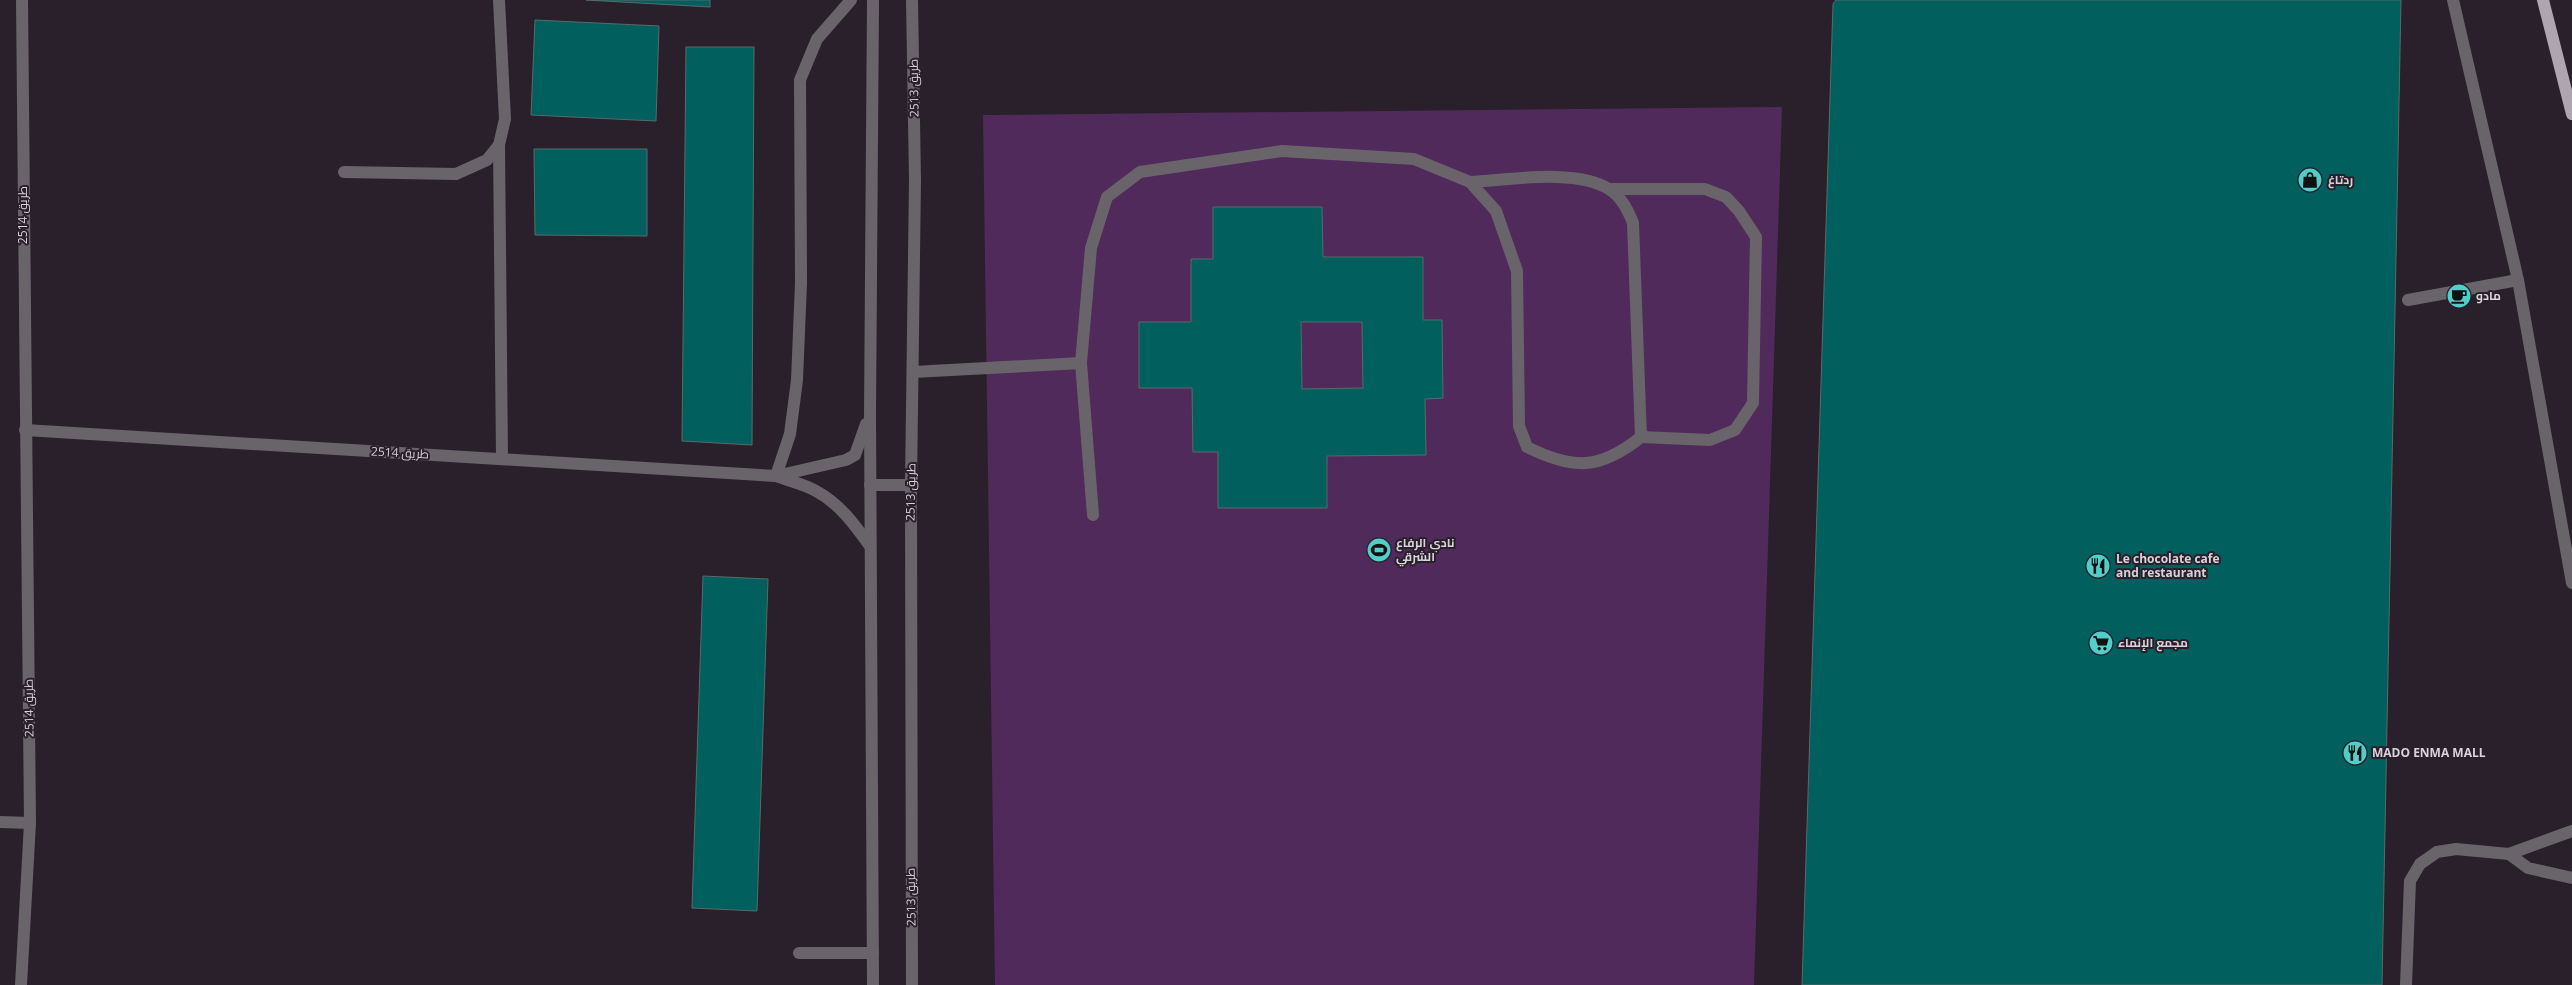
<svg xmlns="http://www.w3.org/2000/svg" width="2572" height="985" font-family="'Open Sans',Cairo,sans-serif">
  <rect width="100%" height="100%" fill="#29202b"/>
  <path fill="#502a5a" d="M 1782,107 L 1754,985 L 995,985 L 983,115 Z"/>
  <g fill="#015f5d" stroke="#576c6a" fill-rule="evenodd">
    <path d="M 586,0 L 710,0 L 710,7 Z"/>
    <path d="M 1836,0 L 2401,0 L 2382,985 L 1802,985 L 1833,4 Z"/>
    <path d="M 535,20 L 659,26 L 656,121 L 531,115 Z"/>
    <path d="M 686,47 L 754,47 L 752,445 L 682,441 Z"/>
    <path d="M 534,149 L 647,149 L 647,236 L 535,235 Z"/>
    <path d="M 1213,207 L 1322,207 L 1323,257 L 1423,257 L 1423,320 L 1442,320 L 1443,398 L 1425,399 L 1426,455 L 1327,456 L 1327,508 L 1218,508 L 1218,452 L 1193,452 L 1192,388 L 1139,388 L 1139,322 L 1191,322 L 1191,259 L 1213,259 ZM 1301,322 L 1362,322 L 1363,388 L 1302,389 Z"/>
    <path d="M 703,576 L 768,579 L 757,911 L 692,908 Z"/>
  </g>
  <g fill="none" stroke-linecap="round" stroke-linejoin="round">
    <g stroke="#69646a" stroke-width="12">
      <path d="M 873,0 L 870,414 L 873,985"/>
      <path d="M 2453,0 L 2518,280 L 2572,583"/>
      <path d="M 499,145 L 502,459"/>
      <path d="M 344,172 L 456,174 L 487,160 L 499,145 L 505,119 L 499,0"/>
      <path d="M 1609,189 L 1705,189 L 1726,197 L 1739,211 L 1756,237 L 1753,403 L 1735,430 L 1710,440 L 1641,437"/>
      <path d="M 2408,300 L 2518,280"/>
      <path d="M 913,372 L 1081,363"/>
      <path d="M 25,430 L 776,476 L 846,460 L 855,455 L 866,424"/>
      <path d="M 776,476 L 790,434 L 797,380 L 801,283 L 800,80 L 817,39 L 851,0"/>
      <path d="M 776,476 C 789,481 804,484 816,491 C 839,503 855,525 870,546"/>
      <path d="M 870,485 L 911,485"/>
      <path d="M 1093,515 L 1081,363 L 1091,248 L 1107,197 L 1140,172 L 1282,151 L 1414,159 L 1470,182 L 1496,211 L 1517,271 L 1519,426 L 1527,447 C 1573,470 1600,470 1641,437 L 1633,223 C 1628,210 1621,196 1609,189 C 1575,168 1509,180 1470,182"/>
      <path d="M 0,822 L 30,823"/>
      <path d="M 2509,854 L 2528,868 L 2572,878"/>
      <path d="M 799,953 L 873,953"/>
      <path d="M 21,985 L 30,823 L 22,0"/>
      <path d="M 912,985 L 911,485 L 915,180 L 912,0"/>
      <path d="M 2406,985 L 2410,881 L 2420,864 L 2437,852 L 2456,849 L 2509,854 L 2572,831"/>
    </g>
    <path stroke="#afa5b1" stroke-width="12" d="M 2543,0 L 2572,114"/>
  </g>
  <defs>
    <symbol id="shop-disc" viewBox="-11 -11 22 22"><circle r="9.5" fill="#53cdc9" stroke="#29202b"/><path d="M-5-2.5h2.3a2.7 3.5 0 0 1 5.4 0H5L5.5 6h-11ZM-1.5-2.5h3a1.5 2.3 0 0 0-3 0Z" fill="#111"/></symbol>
    <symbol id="cafe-disc" viewBox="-11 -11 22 22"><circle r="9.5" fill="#53cdc9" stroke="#29202b"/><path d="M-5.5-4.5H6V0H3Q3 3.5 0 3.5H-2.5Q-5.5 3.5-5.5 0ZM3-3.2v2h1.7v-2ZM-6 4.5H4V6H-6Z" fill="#111"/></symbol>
    <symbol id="stadium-disc" viewBox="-11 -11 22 22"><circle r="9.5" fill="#53cdc9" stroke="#29202b"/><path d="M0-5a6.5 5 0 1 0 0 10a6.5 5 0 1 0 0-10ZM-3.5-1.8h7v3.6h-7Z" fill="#111"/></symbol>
    <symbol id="restaurant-disc" viewBox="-11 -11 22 22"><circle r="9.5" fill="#53cdc9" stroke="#29202b"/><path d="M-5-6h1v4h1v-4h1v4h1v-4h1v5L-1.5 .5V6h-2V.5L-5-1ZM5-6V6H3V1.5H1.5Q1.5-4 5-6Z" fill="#111"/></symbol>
    <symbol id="supermarket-disc" viewBox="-11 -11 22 22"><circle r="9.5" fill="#53cdc9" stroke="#29202b"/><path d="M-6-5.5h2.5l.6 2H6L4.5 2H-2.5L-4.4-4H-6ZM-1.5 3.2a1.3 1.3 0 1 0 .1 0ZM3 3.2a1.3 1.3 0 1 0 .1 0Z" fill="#111"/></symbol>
  </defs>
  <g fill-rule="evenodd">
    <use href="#shop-disc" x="2296" y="166" width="28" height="28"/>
    <use href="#cafe-disc" x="2445" y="282" width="28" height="28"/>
    <use href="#stadium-disc" x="1365" y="536" width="28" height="28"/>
    <use href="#restaurant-disc" x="2084" y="552" width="28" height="28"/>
    <use href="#supermarket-disc" x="2087" y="629" width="28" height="28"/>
    <use href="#restaurant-disc" x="2341" y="739" width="28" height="28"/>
  </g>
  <g text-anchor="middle" stroke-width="4" stroke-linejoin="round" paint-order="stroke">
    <g font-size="12" fill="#d8d2da" stroke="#29202b">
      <text transform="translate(914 88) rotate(-91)" y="4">طريق 2513</text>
      <text transform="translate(23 215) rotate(-90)" y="4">طريق 2514</text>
      <text transform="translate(400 453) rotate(3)" y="4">طريق 2514</text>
      <text transform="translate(911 492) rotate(-89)" y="4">طريق 2513</text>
      <text transform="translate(29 708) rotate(-91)" y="4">طريق 2514</text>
      <text transform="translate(911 897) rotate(-91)" y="4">طريق 2513</text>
    </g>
    <g font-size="12" font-weight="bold" fill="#d8d2da" stroke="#29202b" text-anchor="start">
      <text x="2328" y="184">ردتاغ</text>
      <text x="2476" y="300">مادو</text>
      <text x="1396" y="547">نادي الرفاع<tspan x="1396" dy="14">الشرقي</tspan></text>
      <text x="2116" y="563">Le chocolate cafe<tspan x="2116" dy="14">and restaurant</tspan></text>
      <text x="2118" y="647">مجمع الإنماء</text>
      <text x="2372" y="757">MADO ENMA MALL</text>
    </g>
  </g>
</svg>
